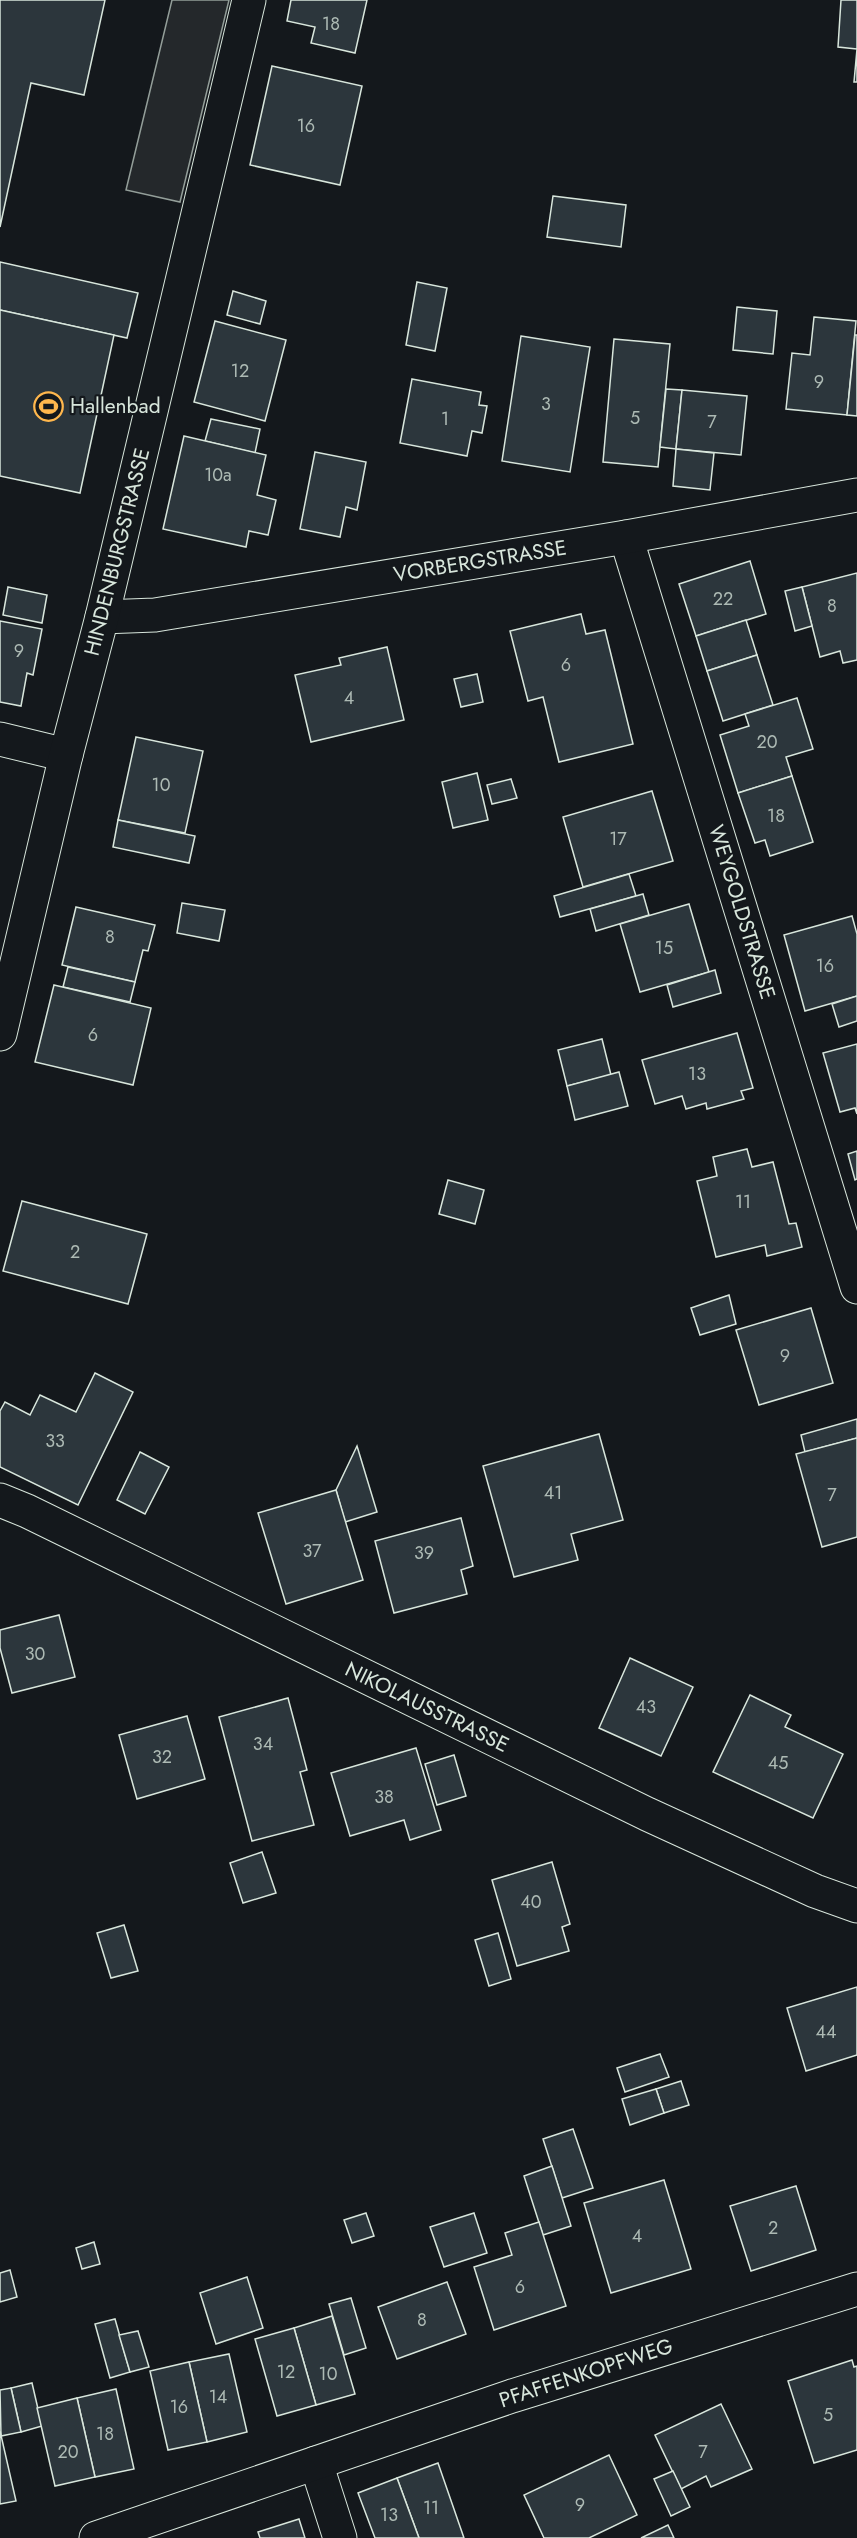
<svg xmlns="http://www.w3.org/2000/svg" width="857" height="2538" font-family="Jost,sans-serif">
  <rect width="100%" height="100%" fill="#14181c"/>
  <path fill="#24282b" stroke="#939e99" stroke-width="1.5" d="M 172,0 L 229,0 L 180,202 L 126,190 Z"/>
  <g fill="#2c363c" stroke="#d8e6dc" stroke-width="1.5">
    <path d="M 0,0 L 105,0 L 84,95 L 31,83 L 0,227 Z"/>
    <path d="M 291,0 L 367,0 L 355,53 L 311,43 L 315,27 L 287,21 Z"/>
    <path d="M 841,0 L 857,0 L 857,82 L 854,82 L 857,49 L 838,47 Z"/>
    <path d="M 272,66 L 362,86 L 340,185 L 250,165 Z"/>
    <path d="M 553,196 L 626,205 L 621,247 L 547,237 Z"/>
    <path d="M 0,262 L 138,293 L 127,338 L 0,310 Z"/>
    <path d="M 417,282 L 447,288 L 435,351 L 406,345 Z"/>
    <path d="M 233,291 L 266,301 L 260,324 L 227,315 Z"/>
    <path d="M 737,307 L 777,311 L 773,354 L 733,350 Z"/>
    <path d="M 0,310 L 114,335 L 80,493 L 0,476 Z"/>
    <path d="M 814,317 L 856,321 L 847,415 L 786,409 L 792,353 L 810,355 Z"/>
    <path d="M 215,321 L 286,340 L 265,421 L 194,402 Z"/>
    <path d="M 855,335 L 857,335 L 857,416 L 847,415 Z"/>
    <path d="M 521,336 L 590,347 L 570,472 L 502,461 Z"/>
    <path d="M 614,339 L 670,344 L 658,467 L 603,462 Z"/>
    <path d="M 412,379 L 481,392 L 479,405 L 487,406 L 482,433 L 472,431 L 467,456 L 400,443 Z"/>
    <path d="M 666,389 L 682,390 L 676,449 L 660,447 Z"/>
    <path d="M 682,390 L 747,396 L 741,455 L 676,449 Z"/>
    <path d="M 211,419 L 260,429 L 255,453 L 205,441 Z"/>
    <path d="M 184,436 L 266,455 L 257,495 L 276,500 L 268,535 L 249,531 L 246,547 L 163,529 Z"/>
    <path d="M 676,449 L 714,453 L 710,490 L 673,486 Z"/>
    <path d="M 315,452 L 366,462 L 357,510 L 346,507 L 340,537 L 300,529 Z"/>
    <path d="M 750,561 L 766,614 L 696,636 L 679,584 Z"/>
    <path d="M 857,573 L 857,660 L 843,663 L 840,651 L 820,657 L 802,587 Z"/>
    <path d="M 8,587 L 47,595 L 42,623 L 3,615 Z"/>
    <path d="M 802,587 L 812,626 L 795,631 L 785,591 Z"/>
    <path d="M 581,614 L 586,634 L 605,630 L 633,744 L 559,762 L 543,697 L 528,701 L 510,631 Z"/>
    <path d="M 746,620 L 757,655 L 707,671 L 696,636 Z"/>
    <path d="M 0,621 L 42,629 L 33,675 L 27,673 L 21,706 L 0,702 Z"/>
    <path d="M 387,647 L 404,720 L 311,742 L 295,675 L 341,665 L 339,658 Z"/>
    <path d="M 757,655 L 773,705 L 723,721 L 707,671 Z"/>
    <path d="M 477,674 L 483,702 L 461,707 L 454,679 Z"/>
    <path d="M 797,698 L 813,749 L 786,757 L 792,776 L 738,793 L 720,735 L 749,726 L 745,714 Z"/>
    <path d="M 136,737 L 203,751 L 185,833 L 118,820 Z"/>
    <path d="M 477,773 L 488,820 L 453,828 L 442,782 Z"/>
    <path d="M 792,776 L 813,842 L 770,856 L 765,840 L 755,843 L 738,793 Z"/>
    <path d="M 511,779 L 517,798 L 492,804 L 487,785 Z"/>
    <path d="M 652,791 L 673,861 L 583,887 L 563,817 Z"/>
    <path d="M 118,820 L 195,836 L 189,863 L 113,847 Z"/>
    <path d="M 629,874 L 636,896 L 560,917 L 554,896 Z"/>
    <path d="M 643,894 L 649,915 L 596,931 L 590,909 Z"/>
    <path d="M 182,903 L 225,910 L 219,941 L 177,933 Z"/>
    <path d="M 689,904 L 709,972 L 640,992 L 620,924 Z"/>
    <path d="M 76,907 L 155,925 L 148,951 L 143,950 L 135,982 L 62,965 Z"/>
    <path d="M 852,916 L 857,934 L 857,996 L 805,1011 L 784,935 Z"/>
    <path d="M 68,967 L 135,982 L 130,1002 L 63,987 Z"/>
    <path d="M 715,970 L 721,993 L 673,1007 L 667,985 Z"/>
    <path d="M 54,985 L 151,1008 L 133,1085 L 35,1062 Z"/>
    <path d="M 857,996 L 857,1021 L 839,1027 L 832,1004 Z"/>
    <path d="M 737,1033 L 753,1088 L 741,1091 L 744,1099 L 707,1109 L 706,1103 L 686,1109 L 682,1096 L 655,1104 L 642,1060 Z"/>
    <path d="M 602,1039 L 611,1075 L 567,1086 L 558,1050 Z"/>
    <path d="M 857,1044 L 857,1114 L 855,1108 L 840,1112 L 823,1053 Z"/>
    <path d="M 619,1072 L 628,1106 L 575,1120 L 567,1086 Z"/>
    <path d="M 747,1149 L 752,1167 L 773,1162 L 789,1224 L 796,1223 L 802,1247 L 767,1256 L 765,1245 L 716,1257 L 697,1181 L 717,1176 L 713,1157 Z"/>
    <path d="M 857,1151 L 857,1179 L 855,1180 L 848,1154 Z"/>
    <path d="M 448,1180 L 484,1190 L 475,1224 L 439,1214 Z"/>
    <path d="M 22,1201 L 147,1234 L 128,1304 L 3,1271 Z"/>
    <path d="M 729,1295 L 736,1324 L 700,1335 L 691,1308 Z"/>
    <path d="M 811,1308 L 833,1383 L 759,1405 L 736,1330 Z"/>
    <path d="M 95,1373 L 133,1392 L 78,1505 L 0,1467 L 0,1411 L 5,1402 L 30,1415 L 40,1395 L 76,1412 Z"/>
    <path d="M 857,1419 L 857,1438 L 805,1452 L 801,1435 Z"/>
    <path d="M 599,1434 L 623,1520 L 571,1534 L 578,1560 L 514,1577 L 483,1466 Z"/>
    <path d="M 857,1438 L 857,1537 L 822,1547 L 796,1454 Z"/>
    <path d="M 357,1446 L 377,1512 L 345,1522 L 336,1490 Z"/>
    <path d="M 140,1452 L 169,1467 L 145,1514 L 117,1500 Z"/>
    <path d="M 336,1490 L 363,1580 L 286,1604 L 258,1513 Z"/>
    <path d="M 461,1518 L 473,1566 L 461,1570 L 467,1594 L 394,1613 L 375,1541 Z"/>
    <path d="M 59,1615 L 75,1677 L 12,1693 L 0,1648 L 0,1630 Z"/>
    <path d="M 630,1658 L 693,1687 L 661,1756 L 599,1728 Z"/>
    <path d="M 750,1695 L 791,1715 L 785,1727 L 843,1754 L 813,1818 L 713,1772 Z"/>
    <path d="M 288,1698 L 307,1770 L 300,1772 L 314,1825 L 252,1841 L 219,1717 Z"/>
    <path d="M 187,1716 L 205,1779 L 137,1799 L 119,1735 Z"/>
    <path d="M 416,1748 L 441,1830 L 410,1840 L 404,1820 L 350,1836 L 331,1773 Z"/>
    <path d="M 454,1755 L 466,1796 L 437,1805 L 425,1764 Z"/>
    <path d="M 262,1852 L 276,1893 L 243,1903 L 230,1863 Z"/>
    <path d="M 552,1862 L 570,1924 L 562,1927 L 569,1951 L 517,1966 L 492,1880 Z"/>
    <path d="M 124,1925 L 138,1971 L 111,1978 L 97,1933 Z"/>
    <path d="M 498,1933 L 511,1979 L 489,1986 L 475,1940 Z"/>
    <path d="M 857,1987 L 857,2055 L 806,2071 L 787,2008 Z"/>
    <path d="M 660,2054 L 669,2077 L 625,2092 L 617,2068 Z"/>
    <path d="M 681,2081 L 689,2105 L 664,2113 L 656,2089 Z"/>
    <path d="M 656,2089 L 664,2113 L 630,2125 L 622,2099 Z"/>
    <path d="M 573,2129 L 593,2188 L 562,2198 L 543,2139 Z"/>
    <path d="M 552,2166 L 571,2226 L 543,2235 L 524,2176 Z"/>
    <path d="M 664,2180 L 691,2269 L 611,2293 L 584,2203 Z"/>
    <path d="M 796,2186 L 816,2250 L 751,2271 L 730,2206 Z"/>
    <path d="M 366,2213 L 374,2236 L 352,2243 L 344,2220 Z"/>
    <path d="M 474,2213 L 487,2253 L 444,2267 L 430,2227 Z"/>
    <path d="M 539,2222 L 566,2306 L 494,2330 L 474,2267 L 512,2255 L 505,2233 Z"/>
    <path d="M 94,2242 L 100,2264 L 82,2269 L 76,2248 Z"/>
    <path d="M 10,2270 L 17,2297 L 0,2302 L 0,2273 Z"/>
    <path d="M 247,2277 L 263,2328 L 216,2344 L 200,2293 Z"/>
    <path d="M 447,2282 L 466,2334 L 397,2359 L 378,2307 Z"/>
    <path d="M 351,2298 L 366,2348 L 344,2355 L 329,2304 Z"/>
    <path d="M 332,2316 L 355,2394 L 316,2405 L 294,2328 Z"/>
    <path d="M 115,2319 L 130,2372 L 110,2378 L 95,2324 Z"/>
    <path d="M 294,2328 L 316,2405 L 277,2416 L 255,2339 Z"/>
    <path d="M 138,2331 L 149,2367 L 130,2372 L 119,2335 Z"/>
    <path d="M 229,2354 L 247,2432 L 207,2442 L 189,2362 Z"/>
    <path d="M 852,2360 L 854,2367 L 857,2366 L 857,2450 L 814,2463 L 788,2381 Z"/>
    <path d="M 189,2362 L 207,2442 L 168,2450 L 150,2371 Z"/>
    <path d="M 32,2383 L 42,2426 L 21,2432 L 11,2388 Z"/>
    <path d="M 11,2388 L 21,2432 L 1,2436 L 0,2390 Z"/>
    <path d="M 116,2389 L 134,2469 L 95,2477 L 77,2398 Z"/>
    <path d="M 77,2398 L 95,2477 L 55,2486 L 37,2408 Z"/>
    <path d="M 721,2404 L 752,2469 L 711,2487 L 706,2476 L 681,2489 L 655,2435 Z"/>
    <path d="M 0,2431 L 16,2501 L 0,2504 Z"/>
    <path d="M 609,2455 L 637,2515 L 589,2538 L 544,2538 L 524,2495 Z"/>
    <path d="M 438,2463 L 464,2538 L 419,2538 L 397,2478 Z"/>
    <path d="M 673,2471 L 690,2507 L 671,2516 L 654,2479 Z"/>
    <path d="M 397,2478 L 419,2538 L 375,2538 L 358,2493 Z"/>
    <path d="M 299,2519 L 305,2538 L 260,2538 L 258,2532 Z"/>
    <path d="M 668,2525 L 674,2538 L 641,2538 Z"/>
  </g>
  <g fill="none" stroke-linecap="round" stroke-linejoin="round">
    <defs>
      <g id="minor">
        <path d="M 626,537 L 857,1287"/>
        <path d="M 102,617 L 155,615 L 626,537 L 857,495"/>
        <path d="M 0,739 L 66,755"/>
        <path d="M 0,1034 L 66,755 L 102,617 L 249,0"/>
        <path d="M 0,1500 L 27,1511 L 647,1814 L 815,1891 L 857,1906"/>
        <path d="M 316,2463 L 340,2538"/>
        <path d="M 96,2538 L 512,2396 L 857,2289"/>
      </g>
    </defs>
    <use href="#minor" stroke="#d8e6dc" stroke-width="35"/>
    <use href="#minor" stroke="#14181c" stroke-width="33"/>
  </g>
  <defs>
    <symbol id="stadium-ring" viewBox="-11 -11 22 22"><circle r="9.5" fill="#14181c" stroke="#ffb74d" stroke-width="1.5"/><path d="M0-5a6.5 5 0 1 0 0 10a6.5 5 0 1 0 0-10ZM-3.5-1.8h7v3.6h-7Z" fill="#ffb74d"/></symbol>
  </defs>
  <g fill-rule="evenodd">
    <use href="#stadium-ring" x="32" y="390" width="33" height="33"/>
  </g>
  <g text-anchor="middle" stroke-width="4.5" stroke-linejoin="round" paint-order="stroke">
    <g font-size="18" fill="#adbab4">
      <text x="331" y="30">18</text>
      <text x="306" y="132">16</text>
      <text x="240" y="377">12</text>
      <text x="819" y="388">9</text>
      <text x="546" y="410">3</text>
      <text x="635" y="424">5</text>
      <text x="445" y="425">1</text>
      <text x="712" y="428">7</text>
      <text x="218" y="481">10a</text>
      <text x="723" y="605">22</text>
      <text x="832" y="612">8</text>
      <text x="19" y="657">9</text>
      <text x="566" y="671">6</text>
      <text x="349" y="704">4</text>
      <text x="767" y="748">20</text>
      <text x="161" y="791">10</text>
      <text x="776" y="822">18</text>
      <text x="618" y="845">17</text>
      <text x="110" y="943">8</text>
      <text x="664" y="954">15</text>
      <text x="825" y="972">16</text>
      <text x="93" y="1041">6</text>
      <text x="697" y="1080">13</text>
      <text x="743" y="1208">11</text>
      <text x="75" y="1258">2</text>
      <text x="785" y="1362">9</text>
      <text x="55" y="1447">33</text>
      <text x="553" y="1499">41</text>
      <text x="832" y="1501">7</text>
      <text x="312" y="1557">37</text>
      <text x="424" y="1559">39</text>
      <text x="35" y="1660">30</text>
      <text x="646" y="1713">43</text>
      <text x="263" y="1750">34</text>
      <text x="162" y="1763">32</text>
      <text x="778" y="1769">45</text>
      <text x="384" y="1803">38</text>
      <text x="531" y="1908">40</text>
      <text x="826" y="2038">44</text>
      <text x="773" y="2234">2</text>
      <text x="637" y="2242">4</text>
      <text x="520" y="2293">6</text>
      <text x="422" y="2326">8</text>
      <text x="286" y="2378">12</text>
      <text x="328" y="2380">10</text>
      <text x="218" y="2403">14</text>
      <text x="179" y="2413">16</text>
      <text x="828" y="2421">5</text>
      <text x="105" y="2440">18</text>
      <text x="68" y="2458">20</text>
      <text x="703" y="2458">7</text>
      <text x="580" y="2511">9</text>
      <text x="431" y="2514">11</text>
      <text x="389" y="2521">13</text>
    </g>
    <g font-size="21" fill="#d8e6dc" stroke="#14181c" text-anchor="start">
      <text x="70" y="413">Hallenbad</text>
    </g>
    <g font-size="21" fill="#d8e6dc" stroke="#14181c">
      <text transform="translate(117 552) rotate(-76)" y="7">HINDENBURGSTRASSE</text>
      <text transform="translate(480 561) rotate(-9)" y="7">VORBERGSTRASSE</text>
      <text transform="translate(742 912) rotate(73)" y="7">WEYGOLDSTRASSE</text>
      <text transform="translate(427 1707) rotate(26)" y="7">NIKOLAUSSTRASSE</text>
      <text transform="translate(586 2373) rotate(-18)" y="7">PFAFFENKOPFWEG</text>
    </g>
  </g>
</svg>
